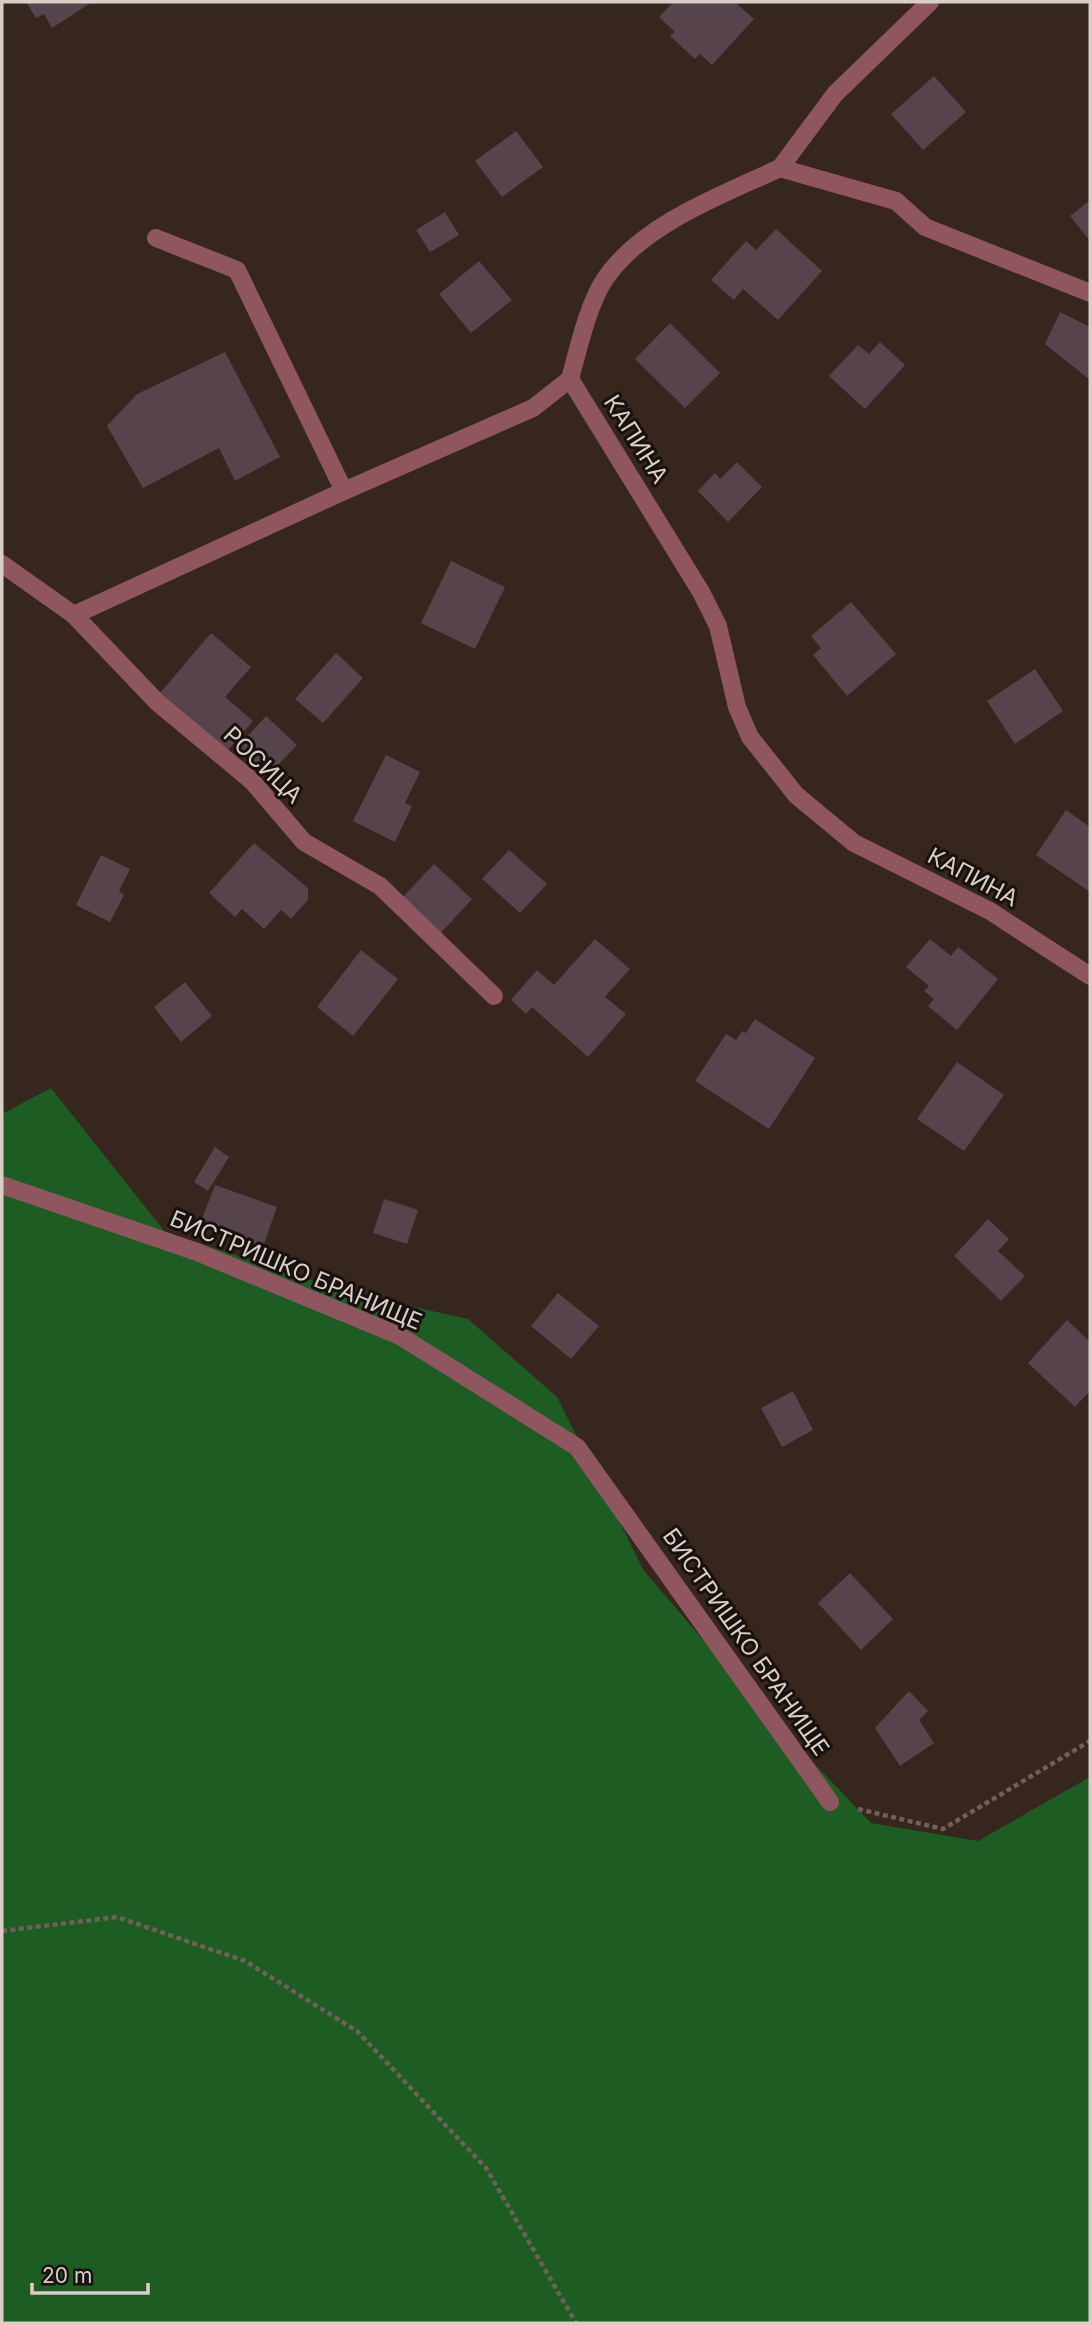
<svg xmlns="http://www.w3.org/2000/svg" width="1092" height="2325" font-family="Inter,sans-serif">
  <rect width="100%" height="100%" fill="#36261e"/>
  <path fill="#1d5d24" d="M 51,1088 L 165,1232 L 351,1293 L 468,1319 L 557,1397 L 644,1571 L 766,1713 L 871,1823 L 978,1841 L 1090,1777 L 1090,2323 L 2,2323 L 2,1114 Z"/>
  <g fill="#56434b">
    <path d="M 26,2 L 92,2 L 52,28 L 44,14 L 36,18 Z"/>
    <path d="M 673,2 L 735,2 L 754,19 L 712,65 L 700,54 L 695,59 L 670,36 L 675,32 L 659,17 Z"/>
    <path d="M 934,76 L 966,112 L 923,150 L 891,114 Z"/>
    <path d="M 516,131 L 543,167 L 502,197 L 475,161 Z"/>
    <path d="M 1090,200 L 1090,241 L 1070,216 Z"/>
    <path d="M 445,212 L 459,235 L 430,252 L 416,230 Z"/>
    <path d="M 776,229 L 822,271 L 778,320 L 743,289 L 734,300 L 711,280 L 746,241 L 756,250 Z"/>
    <path d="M 479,261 L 512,300 L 471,333 L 439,294 Z"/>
    <path d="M 1060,312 L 1090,327 L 1090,380 L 1045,344 Z"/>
    <path d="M 670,323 L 720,373 L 685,408 L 635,359 Z"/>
    <path d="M 880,342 L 905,365 L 865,409 L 829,376 L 858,345 L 869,354 Z"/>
    <path d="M 225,352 L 280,457 L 235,481 L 219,448 L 143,488 L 107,426 L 137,394 Z"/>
    <path d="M 737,462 L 762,487 L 728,522 L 698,491 L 715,473 L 720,479 Z"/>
    <path d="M 451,561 L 505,587 L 475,649 L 421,623 Z"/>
    <path d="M 851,602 L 896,654 L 847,696 L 813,655 L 821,648 L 811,636 Z"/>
    <path d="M 211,633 L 251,667 L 225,697 L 253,721 L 228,750 L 160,693 Z"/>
    <path d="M 336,653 L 363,678 L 323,723 L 295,699 Z"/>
    <path d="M 1035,669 L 1063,711 L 1015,744 L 987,701 Z"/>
    <path d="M 266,716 L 297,745 L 268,776 L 237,748 Z"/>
    <path d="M 386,755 L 420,772 L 405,803 L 412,806 L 395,842 L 353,821 Z"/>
    <path d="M 1066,810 L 1090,827 L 1090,892 L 1036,855 Z"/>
    <path d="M 254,843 L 308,888 L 308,900 L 291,919 L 281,910 L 264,929 L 242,909 L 235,917 L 209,893 Z"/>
    <path d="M 509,850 L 547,884 L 520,913 L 482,879 Z"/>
    <path d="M 101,855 L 130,869 L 119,891 L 124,895 L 110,922 L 76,905 Z"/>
    <path d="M 434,864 L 472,899 L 438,936 L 400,900 Z"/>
    <path d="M 595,939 L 630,969 L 605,997 L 626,1014 L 588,1057 L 532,1007 L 526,1014 L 511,1000 L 537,970 L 554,985 Z"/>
    <path d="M 930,939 L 951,956 L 958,947 L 998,979 L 957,1030 L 928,1006 L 934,999 L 924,991 L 929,986 L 906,967 Z"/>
    <path d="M 361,950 L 398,979 L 353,1036 L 317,1007 Z"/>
    <path d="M 185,982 L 212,1016 L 181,1042 L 154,1007 Z"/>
    <path d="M 755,1019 L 815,1058 L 769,1129 L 695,1081 L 726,1034 L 736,1040 L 742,1031 L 746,1033 Z"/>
    <path d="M 957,1062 L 1004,1095 L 964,1151 L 917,1119 Z"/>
    <path d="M 215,1147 L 229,1157 L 208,1191 L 194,1182 Z"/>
    <path d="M 215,1185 L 277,1207 L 263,1247 L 200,1224 Z"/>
    <path d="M 384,1199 L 418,1210 L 407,1244 L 373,1233 Z"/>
    <path d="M 988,1219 L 1009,1239 L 998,1251 L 1025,1276 L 1001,1301 L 954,1256 Z"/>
    <path d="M 558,1293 L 599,1326 L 571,1359 L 531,1326 Z"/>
    <path d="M 1067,1320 L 1090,1342 L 1090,1391 L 1075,1407 L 1028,1363 Z"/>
    <path d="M 793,1391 L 813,1430 L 782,1447 L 761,1408 Z"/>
    <path d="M 850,1573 L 893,1619 L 861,1650 L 818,1603 Z"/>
    <path d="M 909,1691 L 928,1711 L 919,1720 L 934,1743 L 900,1766 L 875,1728 Z"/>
  </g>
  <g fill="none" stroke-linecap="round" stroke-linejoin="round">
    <g stroke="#6f615a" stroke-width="4.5" stroke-dasharray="5 3.5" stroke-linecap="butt">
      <path d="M 858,1809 L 943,1829 L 1090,1741"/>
      <path d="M 2,1931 L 117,1917 L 245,1961 L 357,2031 L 486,2168 L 576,2323"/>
    </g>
    <g stroke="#8f5660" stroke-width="18">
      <path d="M 780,168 L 835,94 L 930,2"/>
      <path d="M 156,238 L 237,270 L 344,491"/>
      <path d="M 1090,293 L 925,227 L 896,201 L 780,168 C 722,195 642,224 605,279 C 588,304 578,350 570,379 L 701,592 L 718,626 L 737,707 L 750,737 L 796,795 L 854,843 L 990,911 L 1090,976"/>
      <path d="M 2,564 L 74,615 L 157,702 L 252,781 L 304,842 L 380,886 L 494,996"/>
      <path d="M 74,615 L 344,491 L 533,408 L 570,379"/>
      <path d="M 2,1185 L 197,1252 L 400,1336 L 577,1447 L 830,1802"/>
    </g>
  </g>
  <g text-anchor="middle" stroke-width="6" stroke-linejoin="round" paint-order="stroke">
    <g font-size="23" fill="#dacec9" stroke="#18110d">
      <text transform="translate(636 439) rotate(58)" y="8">КАПИНА</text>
      <text transform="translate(263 765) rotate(44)" y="8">РОСИЦА</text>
      <text transform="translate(973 877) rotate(28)" y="8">КАПИНА</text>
      <text transform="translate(296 1270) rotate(23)" y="8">БИСТРИШКО БРАНИЩЕ</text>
      <text transform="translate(746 1642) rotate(55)" y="8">БИСТРИШКО БРАНИЩЕ</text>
    </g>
  </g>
  <rect width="1092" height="2325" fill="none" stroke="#dacec9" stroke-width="7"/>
  <path d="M32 2283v10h116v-10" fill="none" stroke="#dacec9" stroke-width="3.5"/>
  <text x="42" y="2283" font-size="21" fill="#dacec9" stroke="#18110d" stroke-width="5" paint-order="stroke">20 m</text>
</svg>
